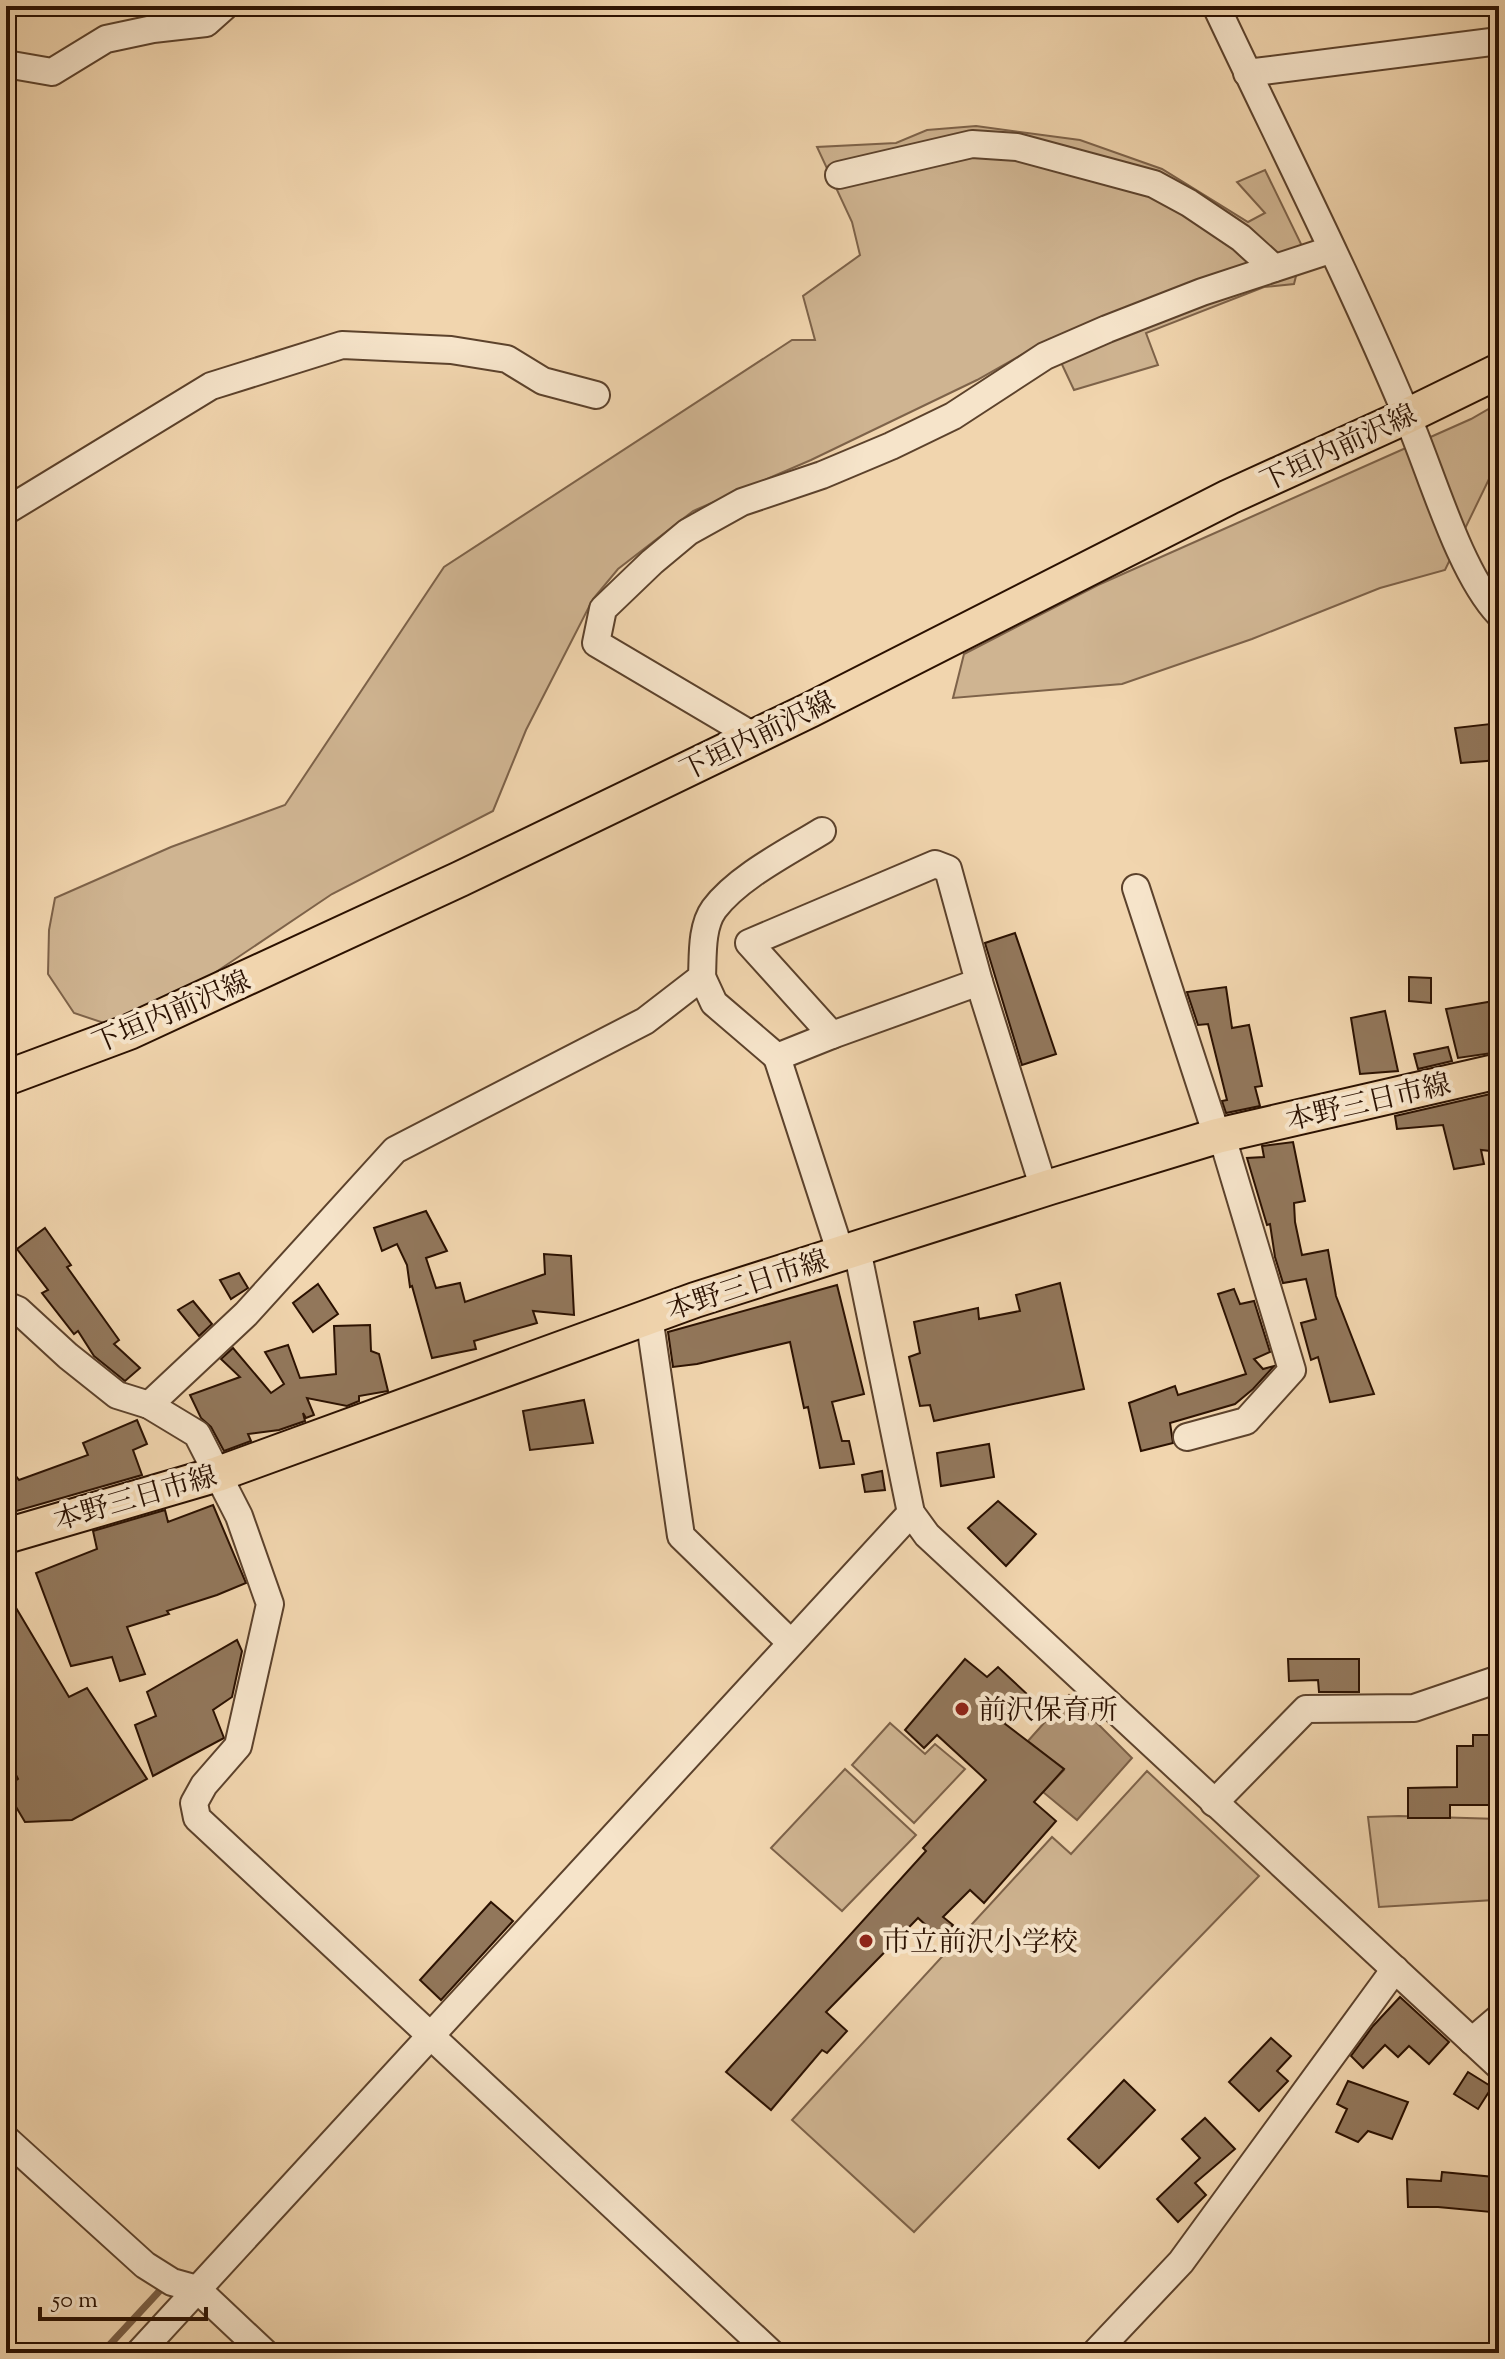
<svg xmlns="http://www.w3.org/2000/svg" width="1505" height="2359" font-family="'Sorts Mill Goudy','Noto Serif JP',serif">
  <rect width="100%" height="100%" fill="#f1d5ae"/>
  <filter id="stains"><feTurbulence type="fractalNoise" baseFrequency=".0025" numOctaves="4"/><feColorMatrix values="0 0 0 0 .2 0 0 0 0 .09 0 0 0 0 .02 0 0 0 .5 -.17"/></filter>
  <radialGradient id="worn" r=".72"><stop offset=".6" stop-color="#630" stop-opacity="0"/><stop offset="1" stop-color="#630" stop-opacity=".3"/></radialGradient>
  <g fill="#cfb491" stroke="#7d6249" stroke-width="2">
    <path d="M 976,126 L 1080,140 L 1162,169 L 1248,222 L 1265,213 L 1237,182 L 1265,170 L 1303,248 L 1294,284 L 1264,287 L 1146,333 L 1158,365 L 1074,390 L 1050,339 L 977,380 L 811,460 L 693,511 L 618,569 L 593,599 L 526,730 L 493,811 L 332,894 L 210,976 L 113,1026 L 74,1013 L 48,974 L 49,930 L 55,898 L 171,847 L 285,805 L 444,567 L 792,340 L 815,340 L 803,296 L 860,255 L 852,222 L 817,147 L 896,143 L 927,130 Z"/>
    <path d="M 1499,403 L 1499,472 L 1490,477 L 1445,570 L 1380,588 L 1252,639 L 1122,684 L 953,698 L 964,654 L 1098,585 L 1471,419 Z"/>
    <path d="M 890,1723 L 925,1754 L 935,1744 L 965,1769 L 914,1823 L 852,1765 Z"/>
    <path d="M 845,1769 L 916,1835 L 842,1911 L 771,1848 Z"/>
    <path d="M 1147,1771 L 1259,1876 L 914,2232 L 792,2120 L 1052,1837 L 1071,1854 Z"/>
    <path d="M 1399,1816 L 1499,1819 L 1499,1870 L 1494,1900 L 1379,1907 L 1368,1817 Z"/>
  </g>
  <path fill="#ae9273" stroke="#7a5e45" stroke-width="2" d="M 1069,1695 L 1132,1758 L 1077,1820 L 1043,1792 L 1064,1770 L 1028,1741 Z"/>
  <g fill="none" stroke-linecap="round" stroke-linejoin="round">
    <path stroke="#7a5e45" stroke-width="7" d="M 102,2353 L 165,2285"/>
  </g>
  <g fill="#92775b" stroke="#2b1101" stroke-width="2">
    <path d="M 1499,723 L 1499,760 L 1461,763 L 1455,728 Z"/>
    <path d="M 1015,933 L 1056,1054 L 1022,1065 L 985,943 Z"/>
    <path d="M 1409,977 L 1431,978 L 1431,1003 L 1409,1001 Z"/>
    <path d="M 1226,987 L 1232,1028 L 1249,1025 L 1262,1086 L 1255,1087 L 1260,1106 L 1226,1113 L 1222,1101 L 1227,1100 L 1208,1024 L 1198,1025 L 1187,992 Z"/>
    <path d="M 1494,1001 L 1499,1052 L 1458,1058 L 1446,1009 Z"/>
    <path d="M 1385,1011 L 1398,1071 L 1360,1074 L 1351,1018 Z"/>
    <path d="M 1448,1047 L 1452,1061 L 1418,1069 L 1414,1054 Z"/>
    <path d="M 1499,1092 L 1499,1152 L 1481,1150 L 1484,1164 L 1454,1169 L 1443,1125 L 1397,1129 L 1395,1116 Z"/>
    <path d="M 1293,1142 L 1305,1201 L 1294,1203 L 1295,1222 L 1302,1255 L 1328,1250 L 1336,1296 L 1374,1394 L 1330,1402 L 1318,1357 L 1311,1360 L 1301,1323 L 1316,1319 L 1306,1279 L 1283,1283 L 1275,1257 L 1270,1224 L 1267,1225 L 1247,1158 L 1264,1157 L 1262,1146 Z"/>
    <path d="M 426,1211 L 447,1251 L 426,1258 L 436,1288 L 460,1283 L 465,1302 L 545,1274 L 544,1254 L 571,1256 L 574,1315 L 533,1311 L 537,1323 L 474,1341 L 476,1349 L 432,1358 L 412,1286 L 410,1287 L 407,1265 L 397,1244 L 382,1251 L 374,1228 Z"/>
    <path d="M 45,1228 L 71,1265 L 67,1267 L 119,1340 L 114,1344 L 140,1368 L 125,1381 L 94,1356 L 78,1331 L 74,1334 L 42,1293 L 48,1290 L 17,1249 Z"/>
    <path d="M 239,1273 L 248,1288 L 231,1299 L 220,1280 Z"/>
    <path d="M 1060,1283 L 1084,1389 L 934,1421 L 930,1405 L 920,1406 L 909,1357 L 920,1353 L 914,1322 L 978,1308 L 979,1319 L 1020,1311 L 1016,1295 Z"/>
    <path d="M 318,1284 L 338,1314 L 313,1332 L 293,1303 Z"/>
    <path d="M 837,1285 L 864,1394 L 832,1402 L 842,1441 L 849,1441 L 854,1464 L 820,1468 L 808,1407 L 804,1408 L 790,1342 L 697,1364 L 673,1367 L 668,1332 Z"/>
    <path d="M 1234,1289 L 1240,1304 L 1254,1301 L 1270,1352 L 1254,1359 L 1263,1369 L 1274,1366 L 1253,1389 L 1235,1404 L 1170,1423 L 1173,1443 L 1141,1451 L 1129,1403 L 1175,1386 L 1178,1395 L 1246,1374 L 1218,1294 Z"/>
    <path d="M 193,1301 L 212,1324 L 199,1336 L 178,1310 Z"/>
    <path d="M 370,1325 L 371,1351 L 379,1354 L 388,1391 L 359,1396 L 359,1401 L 347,1406 L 307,1398 L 314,1415 L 306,1418 L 303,1413 L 305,1421 L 279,1430 L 248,1434 L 251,1441 L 224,1451 L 211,1427 L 201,1418 L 190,1395 L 240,1377 L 221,1359 L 233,1348 L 271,1393 L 284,1384 L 265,1352 L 288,1345 L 300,1378 L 336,1374 L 334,1326 Z"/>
    <path d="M 584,1400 L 593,1443 L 530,1450 L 523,1411 Z"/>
    <path d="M 137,1420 L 147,1444 L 133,1450 L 142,1475 L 6,1514 L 6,1463 L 19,1480 L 88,1455 L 83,1443 Z"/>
    <path d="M 989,1444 L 994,1477 L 941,1486 L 937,1453 Z"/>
    <path d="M 882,1471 L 885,1490 L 865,1492 L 862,1475 Z"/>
    <path d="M 998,1501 L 1036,1534 L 1006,1566 L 968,1528 Z"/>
    <path d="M 213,1505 L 246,1583 L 217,1595 L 167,1611 L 169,1614 L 127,1627 L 145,1674 L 120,1681 L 112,1657 L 71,1666 L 36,1573 L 97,1549 L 93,1531 L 165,1510 L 168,1522 Z"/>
    <path d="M 6,1591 L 69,1697 L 87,1688 L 147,1779 L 72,1820 L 25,1822 L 6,1790 L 6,1787 L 18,1779 L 6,1755 L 6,1737 L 15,1731 L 6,1691 L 15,1684 L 6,1666 Z"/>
    <path d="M 237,1640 L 242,1651 L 232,1697 L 213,1710 L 224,1738 L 153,1776 L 135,1725 L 156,1716 L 147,1692 Z"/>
    <path d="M 965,1659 L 987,1677 L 998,1667 L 1028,1695 L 1004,1723 L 1064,1769 L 1034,1802 L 1056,1821 L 984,1903 L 970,1890 L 943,1917 L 953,1925 L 940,1938 L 918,1918 L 826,2012 L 847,2031 L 827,2053 L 822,2050 L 771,2110 L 726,2072 L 926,1851 L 923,1848 L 986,1780 L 937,1735 L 924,1748 L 905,1730 Z"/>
    <path d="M 1288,1659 L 1359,1659 L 1359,1692 L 1319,1692 L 1318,1680 L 1289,1681 Z"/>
    <path d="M 1473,1735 L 1499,1735 L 1499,1805 L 1450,1805 L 1450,1818 L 1408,1818 L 1408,1788 L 1457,1787 L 1457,1746 L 1473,1746 Z"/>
    <path d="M 491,1902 L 513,1921 L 441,2000 L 420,1980 Z"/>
    <path d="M 1400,1997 L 1449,2042 L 1429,2064 L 1409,2046 L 1398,2057 L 1385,2045 L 1363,2068 L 1351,2056 L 1373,2026 Z"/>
    <path d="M 1271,2038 L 1291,2056 L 1277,2071 L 1288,2081 L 1259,2111 L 1229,2082 Z"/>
    <path d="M 1468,2072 L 1492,2087 L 1478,2109 L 1454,2094 Z"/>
    <path d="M 1124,2080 L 1155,2110 L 1099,2168 L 1068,2139 Z"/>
    <path d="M 1348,2081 L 1408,2102 L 1392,2139 L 1368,2131 L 1358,2142 L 1336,2132 L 1347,2109 L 1337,2104 Z"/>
    <path d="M 1205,2118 L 1235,2149 L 1195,2183 L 1206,2195 L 1178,2222 L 1157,2199 L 1200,2158 L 1182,2139 Z"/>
    <path d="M 1442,2172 L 1494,2177 L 1491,2212 L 1438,2207 L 1408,2207 L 1407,2179 L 1441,2181 Z"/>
  </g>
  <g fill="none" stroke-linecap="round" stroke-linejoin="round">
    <defs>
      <g id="minor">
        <path d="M 1216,6 C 1280,142 1349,277 1407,416 C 1431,471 1459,572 1499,614"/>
        <path d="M 6,64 L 52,72 L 106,39 L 153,29 L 206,23 L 225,6"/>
        <path d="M 1247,73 L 1499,41"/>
        <path d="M 839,175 L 972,144 L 1017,147 L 1154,184 L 1189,203 L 1241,238 L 1274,268"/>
        <path d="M 6,511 L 211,386 L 342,345 L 451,350 L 507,359 L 543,381 L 596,395"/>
        <path d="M 755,737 L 596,643 L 603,609 L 652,562 L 688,532 L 742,502 L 822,475 L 891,446 L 953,416 L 1045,356 L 1107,329 L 1202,292 L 1330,250"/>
        <path d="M 935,864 L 948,869 L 979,982 L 832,1035 L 749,943 Z"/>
        <path d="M 1136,888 L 1217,1136 L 1226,1150 L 1292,1370 L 1246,1421 L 1187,1437"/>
        <path d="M 702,977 L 714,1003 L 777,1057 L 832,1035"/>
        <path d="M 979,982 L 1044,1189"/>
        <path d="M 777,1057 L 841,1254"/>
        <path d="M 857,1249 L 911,1513 L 927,1535 L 1499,2066"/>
        <path d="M 6,1305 L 18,1310 L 68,1356 L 117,1395 L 149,1405 L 197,1434 L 239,1516 L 270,1604 L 238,1746 L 204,1785 L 194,1803 L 197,1818 L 771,2353"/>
        <path d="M 649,1316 L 681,1536 L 791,1643"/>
        <path d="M 149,1405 L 246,1314 L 395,1150 L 645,1021 L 702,977 C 703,956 701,927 714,909 C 738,877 788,852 822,831"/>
        <path d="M 1214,1803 L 1306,1709 L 1414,1708 L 1499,1679"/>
        <path d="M 1472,2041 L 1499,2018"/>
        <path d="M 6,2139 L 145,2265 L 172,2282 L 197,2289 L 265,2353"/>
        <path d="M 139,2353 L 911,1513"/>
        <path d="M 1095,2353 L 1181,2262 L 1395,1969"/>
      </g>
      <g id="major">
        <path d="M 6,1078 L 129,1032 L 460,879 L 810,710 L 1229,497 L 1407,416 L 1499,371"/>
        <path d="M 6,1536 L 218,1474 L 695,1300 L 1050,1187 L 1217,1136 L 1499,1071"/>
      </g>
    </defs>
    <use href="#minor" stroke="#5c422c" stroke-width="30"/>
    <use href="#major" stroke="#2b1101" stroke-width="38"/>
    <use href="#minor" stroke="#f6e4ca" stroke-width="26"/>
    <use href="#major" stroke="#f1d5ae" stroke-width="34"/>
  </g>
  <g fill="#8f2418" stroke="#f6e4ca" stroke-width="3">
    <circle cx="962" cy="1709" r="8"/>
    <circle cx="866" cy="1941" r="8"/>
  </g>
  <g text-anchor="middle" stroke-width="8" stroke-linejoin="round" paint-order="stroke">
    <g font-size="28" fill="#2b1101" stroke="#f6e4ca">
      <text transform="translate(1338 447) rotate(-25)" y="10">下垣内前沢線</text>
      <text transform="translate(757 735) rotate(-26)" y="10">下垣内前沢線</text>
      <text transform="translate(171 1011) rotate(-23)" y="10">下垣内前沢線</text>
      <text transform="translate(1368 1101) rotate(-13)" y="10">本野三日市線</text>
      <text transform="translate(747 1284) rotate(-18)" y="10">本野三日市線</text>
      <text transform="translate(135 1497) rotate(-16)" y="10">本野三日市線</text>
    </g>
    <g font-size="28" fill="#2b1101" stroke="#f6e4ca" text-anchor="start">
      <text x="978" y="1719">前沢保育所</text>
      <text x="882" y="1951">市立前沢小学校</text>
    </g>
  </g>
  <rect width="1505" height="2359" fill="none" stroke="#f1d5ae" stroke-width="32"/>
  <rect x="8" y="8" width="1489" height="2343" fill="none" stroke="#2b1101" stroke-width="4"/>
  <rect x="16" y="16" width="1473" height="2327" fill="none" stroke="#2b1101" stroke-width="2"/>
  <path d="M40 2307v12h166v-12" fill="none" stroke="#2b1101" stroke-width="4"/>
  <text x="52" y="2307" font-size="24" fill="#2b1101" stroke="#f6e4ca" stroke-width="6" paint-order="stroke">50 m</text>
  <rect width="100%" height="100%" filter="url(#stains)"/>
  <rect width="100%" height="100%" fill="url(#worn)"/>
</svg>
